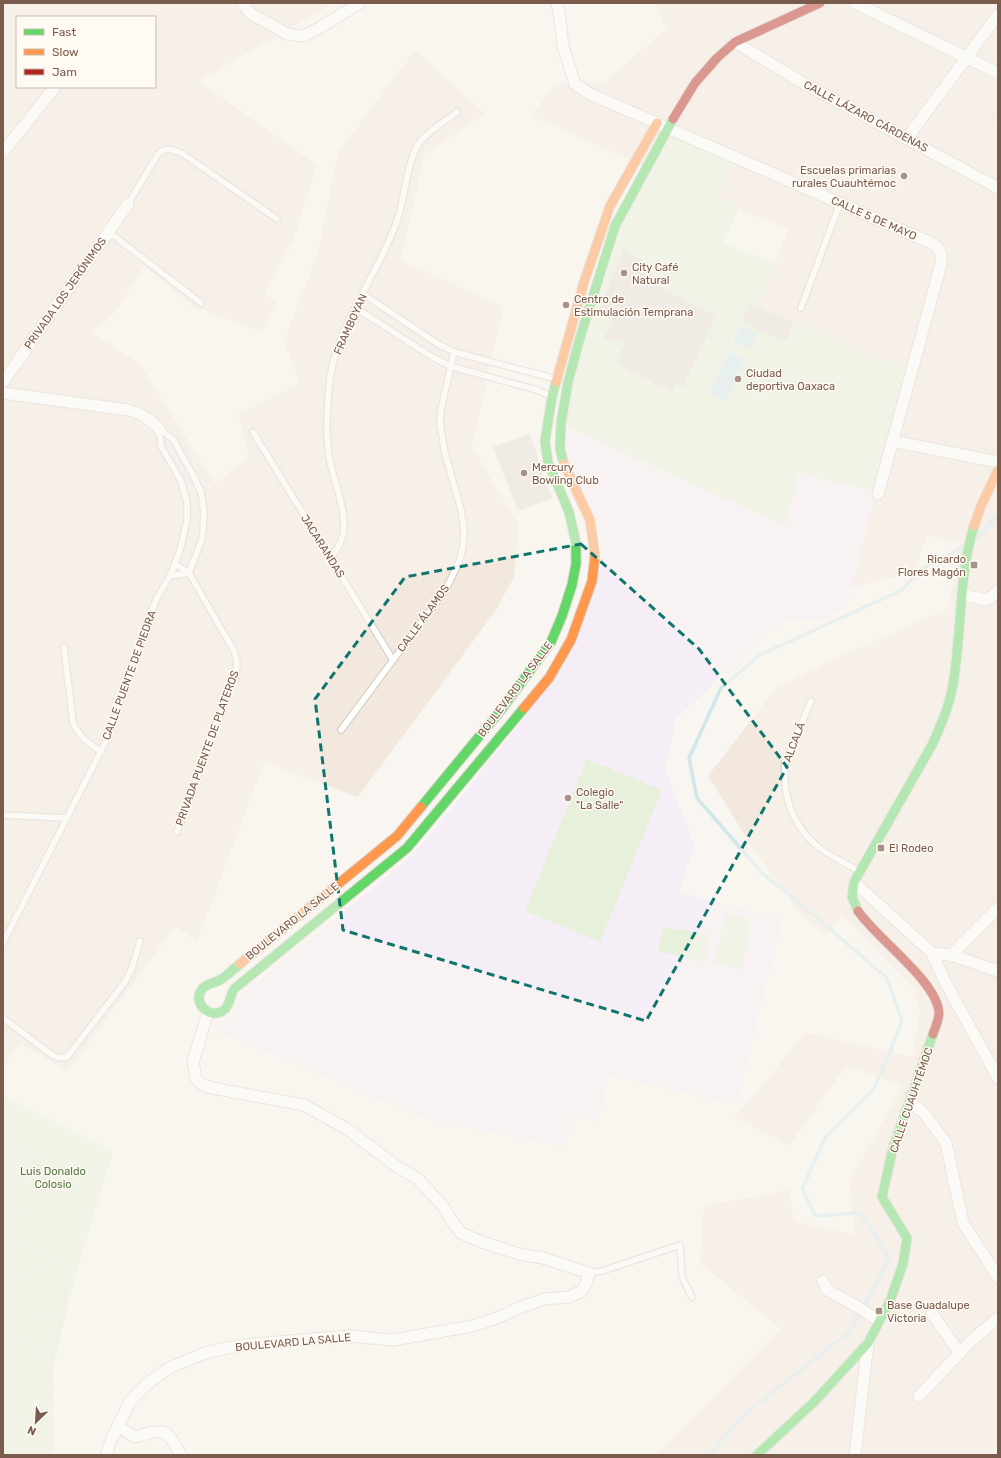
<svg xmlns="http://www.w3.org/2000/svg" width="1001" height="1458" font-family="Rubik,sans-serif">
  <rect width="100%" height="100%" fill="#f9f5f0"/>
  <g fill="#f2e8de" fill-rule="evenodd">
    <path d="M 3,3 L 334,3 L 198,81 L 317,165 L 293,241 L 264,294 L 276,301 L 262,331 L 194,307 L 144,266 L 116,312 L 91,332 L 140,364 L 215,484 L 249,457 L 238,415 L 300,384 L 284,341 L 318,253 L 338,153 L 415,50 L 485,114 L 425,154 L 400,260 L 503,307 L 472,447 L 519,525 L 514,577 L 496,610 L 358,797 L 264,762 L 197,942 L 176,926 L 67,1072 L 21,1043 L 3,1066 ZM 17,17 L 155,17 L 155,87 L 17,87 Z"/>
    <path d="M 656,3 L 998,3 L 998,1455 L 656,1455 L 781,1329 L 700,1263 L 704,1206 L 789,1190 L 794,1221 L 855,1235 L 850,1181 L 903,1085 L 846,1066 L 789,1146 L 734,1116 L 760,1089 L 805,1032 L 912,1057 L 920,1011 L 914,989 L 842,915 L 826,936 L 801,915 L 758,856 L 708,776 L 776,688 L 839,657 L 948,609 L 960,544 L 927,535 L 916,567 L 896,577 L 852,587 L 875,492 L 870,490 L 905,369 L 759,306 L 788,230 L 532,116 L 554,84 L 605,82 L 666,29 Z"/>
  </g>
  <path fill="#f6eef6" d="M 565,426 L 785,526 L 799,471 L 822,480 L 875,492 L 847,608 L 831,614 L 822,620 L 789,620 L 775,626 L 676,719 L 665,769 L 694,845 L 679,892 L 782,920 L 737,1105 L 608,1075 L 598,1122 L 572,1115 L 566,1147 L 426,1119 L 213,1029 L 214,1022 L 225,1020 L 233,1014 L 240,996 L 399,867 L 414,853 L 437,827 L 517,727 L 602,568 L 603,551 L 600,529 L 569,461 Z"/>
  <g fill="#e7f0db">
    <path d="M 672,136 L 733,163 L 717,198 L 739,207 L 724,243 L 775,264 L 759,306 L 905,369 L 870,490 L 822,480 L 799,471 L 785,526 L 565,426 L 571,388 L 626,212 Z"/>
    <path d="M 587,759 L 662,790 L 600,942 L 525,911 Z"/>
    <path d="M 726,913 L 751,920 L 742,970 L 714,963 Z"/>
    <path d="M 663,927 L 711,935 L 704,962 L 658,951 Z"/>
    <path d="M 3,1096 L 113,1151 L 77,1270 L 54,1363 L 53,1455 L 3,1455 Z"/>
  </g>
  <g fill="#d0e8ea">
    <path d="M 740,326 L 757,334 L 750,349 L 733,341 Z"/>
    <path d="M 729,352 L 745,359 L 726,400 L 710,393 Z"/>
  </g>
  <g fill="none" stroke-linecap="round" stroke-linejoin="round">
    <g stroke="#d0e8ea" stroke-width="3.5">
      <path d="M 977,538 L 998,515"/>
      <path d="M 709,1455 L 745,1414 L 849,1332 L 890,1259 L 860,1213 L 816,1216 L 802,1189 L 825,1138 L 873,1090 L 887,1059 L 902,1021 L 887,978 L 808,910 L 763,874 L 697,798 L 689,758 L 721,688 L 760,655 L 902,590 L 921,569 L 964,547"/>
    </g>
  </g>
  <g fill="#e6ded7">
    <path d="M 623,250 L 650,264 L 646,269 L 655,277 L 653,284 L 716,316 L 683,387 L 675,384 L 672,392 L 615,364 L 626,342 L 602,339 L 615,322 L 598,312 Z"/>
    <path d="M 750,303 L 794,323 L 786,342 L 741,322 Z"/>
    <path d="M 530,434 L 537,454 L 539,466 L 553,498 L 518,511 L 493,447 Z"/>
  </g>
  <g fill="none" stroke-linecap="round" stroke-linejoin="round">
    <defs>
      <g id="lane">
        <path d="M 128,204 L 158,154 C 166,146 174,150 183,154 L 277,219"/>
        <path d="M 109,232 L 201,303"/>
        <path d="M 363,294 L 438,344 L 454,352 L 556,379"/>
        <path d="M 356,308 L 432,357 L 450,366 L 537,390 L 550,396"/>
        <path d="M 801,308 L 840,203"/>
        <path d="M 159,429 L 173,439 L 193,475 L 201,492 L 204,511 L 203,532 L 201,542 L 189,573 L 170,576"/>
        <path d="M 253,432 L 393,660"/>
        <path d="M 331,559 C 335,551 341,544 343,535 C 348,516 334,480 330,461 C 325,437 327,412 329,388 C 333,330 376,278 396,224 C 405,200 406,165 418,145 C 425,133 446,121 457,112"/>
        <path d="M 175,564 L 189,573 L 234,651 L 237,662 L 236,672 L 177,832"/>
        <path d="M 64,647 L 73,722 C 78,736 89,743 101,752"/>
        <path d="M 811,701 L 785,763 C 782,794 792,825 817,846 C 829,856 845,863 859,871"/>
        <path d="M 341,730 L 446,589 L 459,562 L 463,547 L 464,530 L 461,510 L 445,453 L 440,424 L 441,410 L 454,352"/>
        <path d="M 3,815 L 67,818"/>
        <path d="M 3,943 L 108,737 L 147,622 L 157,598 L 170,576 L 180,550 L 187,520 L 187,502 L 181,481 L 161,446 L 159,429"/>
        <path d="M 3,1018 L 52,1055 L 59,1058 L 67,1057 L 125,982 L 132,968 L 140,941"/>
        <path d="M 589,1273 L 602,1271 L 680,1245 L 682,1277 L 692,1297"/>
      </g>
      <g id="street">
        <path d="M 243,3 L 250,13 L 287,34 L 304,36 L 321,27 L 360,3"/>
        <path d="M 557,3 L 559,12 L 563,46 L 575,84 L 590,94 L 929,242 C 940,247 942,252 941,264 L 878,494"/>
        <path d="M 855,3 L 998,73"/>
        <path d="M 735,42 L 801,82 L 998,188"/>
        <path d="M 907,138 L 998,15"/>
        <path d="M 3,152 L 55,87"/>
        <path d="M 3,382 L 128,204"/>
        <path d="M 3,393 L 128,410 C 141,413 150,418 159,429"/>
        <path d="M 892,441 L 998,462"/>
        <path d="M 963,595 L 987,600 L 998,591"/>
        <path d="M 854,882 L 932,953 L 945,982 L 998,1078"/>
        <path d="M 932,953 L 951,955 L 998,971"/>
        <path d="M 951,955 L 998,908"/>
        <path d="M 910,1102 L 924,1113 L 946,1143 L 963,1223 L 998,1277"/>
        <path d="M 823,1281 L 827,1290 L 858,1307 L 879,1321"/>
        <path d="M 932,1314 L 960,1353"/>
        <path d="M 919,1396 L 971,1341 L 998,1318"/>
        <path d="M 118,1426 L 135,1437 C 165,1428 166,1428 181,1455"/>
        <path d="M 106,1455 L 112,1438 L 131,1400 L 148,1383 L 171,1367 L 208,1352 L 242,1345 L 349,1336 L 393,1340 L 472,1326 L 497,1318 L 521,1307 L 545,1299 L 569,1297 L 582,1291 L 587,1281 L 589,1273 L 543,1258 L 519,1254 L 482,1242 L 461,1233 L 452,1221 L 443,1206 L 418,1179 L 396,1166 L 347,1129 L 304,1105 L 212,1088 L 203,1085 L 196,1079 L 193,1062 L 208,1012"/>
        <path d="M 855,1455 L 868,1343"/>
      </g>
      <g id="fast">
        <path d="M 564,464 L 560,449 L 561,423 L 568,382 L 580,338 L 615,226 L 673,119"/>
        <path d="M 421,807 L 501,710 L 551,642 L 562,616 L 572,585 L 576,564 L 576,543 L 569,512 L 548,462 L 545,441 L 552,397 L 556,382"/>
        <path d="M 858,911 L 852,897 L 854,882 L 932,745 C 940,728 948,709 952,690 C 962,638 958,578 974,526"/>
        <path d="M 240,964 C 233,969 227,976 220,980 C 215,983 208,983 203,988 C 190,1002 211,1022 225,1009 C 230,1004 230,995 234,989 L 407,848 L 524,708"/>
        <path d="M 757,1455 L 814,1402 L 868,1343 L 890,1301 L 903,1264 L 907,1238 L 882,1197 L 893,1148 L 933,1034"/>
      </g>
      <g id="slow">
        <path d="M 556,382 L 584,282 L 610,206 L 657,123"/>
        <path d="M 974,526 L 981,506 L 998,470"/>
        <path d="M 524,708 L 549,678 L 571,640 L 592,581 L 595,556 L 590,520 L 564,464"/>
        <path d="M 240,964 L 397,836 L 421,807"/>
      </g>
      <g id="jam">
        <path d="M 673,119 L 695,83 L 717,58 L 735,42 L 820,3"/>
        <path d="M 858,911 C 877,939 937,981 939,1013 C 939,1020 935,1028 933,1034"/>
      </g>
    </defs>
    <use href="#lane" stroke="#d7d1cb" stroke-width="8"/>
    <use href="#street" stroke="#d7d1cb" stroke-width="13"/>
    <use href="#fast" stroke="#d9d2cb" stroke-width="11"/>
    <use href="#slow" stroke="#d9d2cb" stroke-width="11"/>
    <use href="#jam" stroke="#d9d2cb" stroke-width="11"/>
    <g stroke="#dcd5d0" stroke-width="2" stroke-dasharray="1 3" stroke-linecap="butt">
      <path d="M 975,163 L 988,130 L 998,110"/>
      <path d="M 950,246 L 977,189"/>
      <path d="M 737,323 L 760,334 L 728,403 L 704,392 Z"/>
      <path d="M 707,335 L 754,358"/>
      <path d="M 3,1138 L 10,1141 L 40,1167 L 50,1191 L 45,1210 L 34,1217 L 3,1209"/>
      <path d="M 3,1235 L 39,1249 L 64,1263 L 70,1277 L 50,1365 L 50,1398 L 41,1415 L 26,1421 L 3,1416"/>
      <path d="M 31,1246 L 36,1261 L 33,1270 L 24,1277 L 25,1298 L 35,1309 L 34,1314 L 23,1317 L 29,1342 L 49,1364"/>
    </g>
    <use href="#lane" stroke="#fefefd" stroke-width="5.5"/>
    <use href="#street" stroke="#fefefd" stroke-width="11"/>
    <use href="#fast" stroke="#63d668" stroke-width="9"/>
    <use href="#slow" stroke="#ff974d" stroke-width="9"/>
    <use href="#jam" stroke="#b3261e" stroke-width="9"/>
  </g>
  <path d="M0 0H1001V1458H0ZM 581,544 L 699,649 L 787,767 L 646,1021 L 343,930 L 315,699 L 405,577 Z" fill="#f9f5f0" fill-opacity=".55" fill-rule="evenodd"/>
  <path fill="none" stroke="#0f766e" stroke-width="3" stroke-dasharray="8 5" stroke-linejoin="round" d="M 581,544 L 699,649 L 787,767 L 646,1021 L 343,930 L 315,699 L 405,577 Z"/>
  <g fill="#a69286" stroke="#fffaf3" stroke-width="1.5">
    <circle cx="904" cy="176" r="4"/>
    <circle cx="624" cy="273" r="4"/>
    <circle cx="566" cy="305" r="4"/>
    <circle cx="738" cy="379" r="4"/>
    <circle cx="524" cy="473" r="4"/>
    <rect x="970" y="561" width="8" height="8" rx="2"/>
    <circle cx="568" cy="798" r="4"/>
    <rect x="877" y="844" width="8" height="8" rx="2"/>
    <rect x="875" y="1307" width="8" height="8" rx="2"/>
  </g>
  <g text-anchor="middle" stroke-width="3" stroke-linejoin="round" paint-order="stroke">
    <g font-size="11" fill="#7a5c4d" stroke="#fffaf3">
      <text transform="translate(866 116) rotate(28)" y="4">CALLE LÁZARO CÁRDENAS</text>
      <text transform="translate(874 218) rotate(24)" y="4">CALLE 5 DE MAYO</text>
      <text transform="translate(65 293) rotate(-55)" y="4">PRIVADA LOS JERÓNIMOS</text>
      <text transform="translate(350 324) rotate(-66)" y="4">FRAMBOYAN</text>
      <text transform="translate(323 546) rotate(58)" y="4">JACARANDAS</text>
      <text transform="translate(423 618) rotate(-54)" y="4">CALLE ÁLAMOS</text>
      <text transform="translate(129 675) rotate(-70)" y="4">CALLE PUENTE DE PIEDRA</text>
      <text transform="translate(515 689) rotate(-53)" y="4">BOULEVARD LA SALLE</text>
      <text transform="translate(794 742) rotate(-69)" y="4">ALCALÁ</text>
      <text transform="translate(207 748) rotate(-70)" y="4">PRIVADA PUENTE DE PLATEROS</text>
      <text transform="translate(292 921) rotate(-39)" y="4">BOULEVARD LA SALLE</text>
      <text transform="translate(911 1100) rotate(-71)" y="4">CALLE CUAUHTÉMOC</text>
      <text transform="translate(293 1342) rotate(-5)" y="4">BOULEVARD LA SALLE</text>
    </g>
    <g font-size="11" fill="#7a5c4d" stroke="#fffaf3" text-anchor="start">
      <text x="896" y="174" text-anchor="end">Escuelas primarias<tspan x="896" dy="13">rurales Cuauhtémoc</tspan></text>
      <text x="632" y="271">City Café<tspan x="632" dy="13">Natural</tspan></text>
      <text x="574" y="303">Centro de<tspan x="574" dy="13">Estimulación Temprana</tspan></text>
      <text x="746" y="377">Ciudad<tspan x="746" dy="13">deportiva Oaxaca</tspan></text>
      <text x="532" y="471">Mercury<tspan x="532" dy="13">Bowling Club</tspan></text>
      <text x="966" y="563" text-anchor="end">Ricardo<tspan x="966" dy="13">Flores Magón</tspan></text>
      <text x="576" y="796">Colegio<tspan x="576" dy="13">"La Salle"</tspan></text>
      <text x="889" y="852">El Rodeo</text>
      <text x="887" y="1309">Base Guadalupe<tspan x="887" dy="13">Victoria</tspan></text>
    </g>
    <g font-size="11" fill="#537a41" stroke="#fffaf3">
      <text x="53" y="1175">Luis Donaldo<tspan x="53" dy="13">Colosio</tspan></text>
    </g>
  </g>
  <rect width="1001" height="1458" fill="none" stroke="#7a5c4d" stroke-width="8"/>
  <rect x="16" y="16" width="140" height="72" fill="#fffaf3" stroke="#cabbb1"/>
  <rect x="24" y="29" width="20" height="6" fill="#63d668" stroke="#cabbb1"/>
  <text x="52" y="36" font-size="12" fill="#7a5c4d">Fast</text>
  <rect x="24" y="49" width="20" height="6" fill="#ff974d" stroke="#cabbb1"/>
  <text x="52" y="56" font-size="12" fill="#7a5c4d">Slow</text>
  <rect x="24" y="69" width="20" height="6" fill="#b3261e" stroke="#cabbb1"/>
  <text x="52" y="76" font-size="12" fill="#7a5c4d">Jam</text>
  <g transform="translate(36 1422) rotate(205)" stroke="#fffaf3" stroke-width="3" paint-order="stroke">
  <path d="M0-3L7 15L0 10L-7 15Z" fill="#7a5c4d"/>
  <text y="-6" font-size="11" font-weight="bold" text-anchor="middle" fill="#7a5c4d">N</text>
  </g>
</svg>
